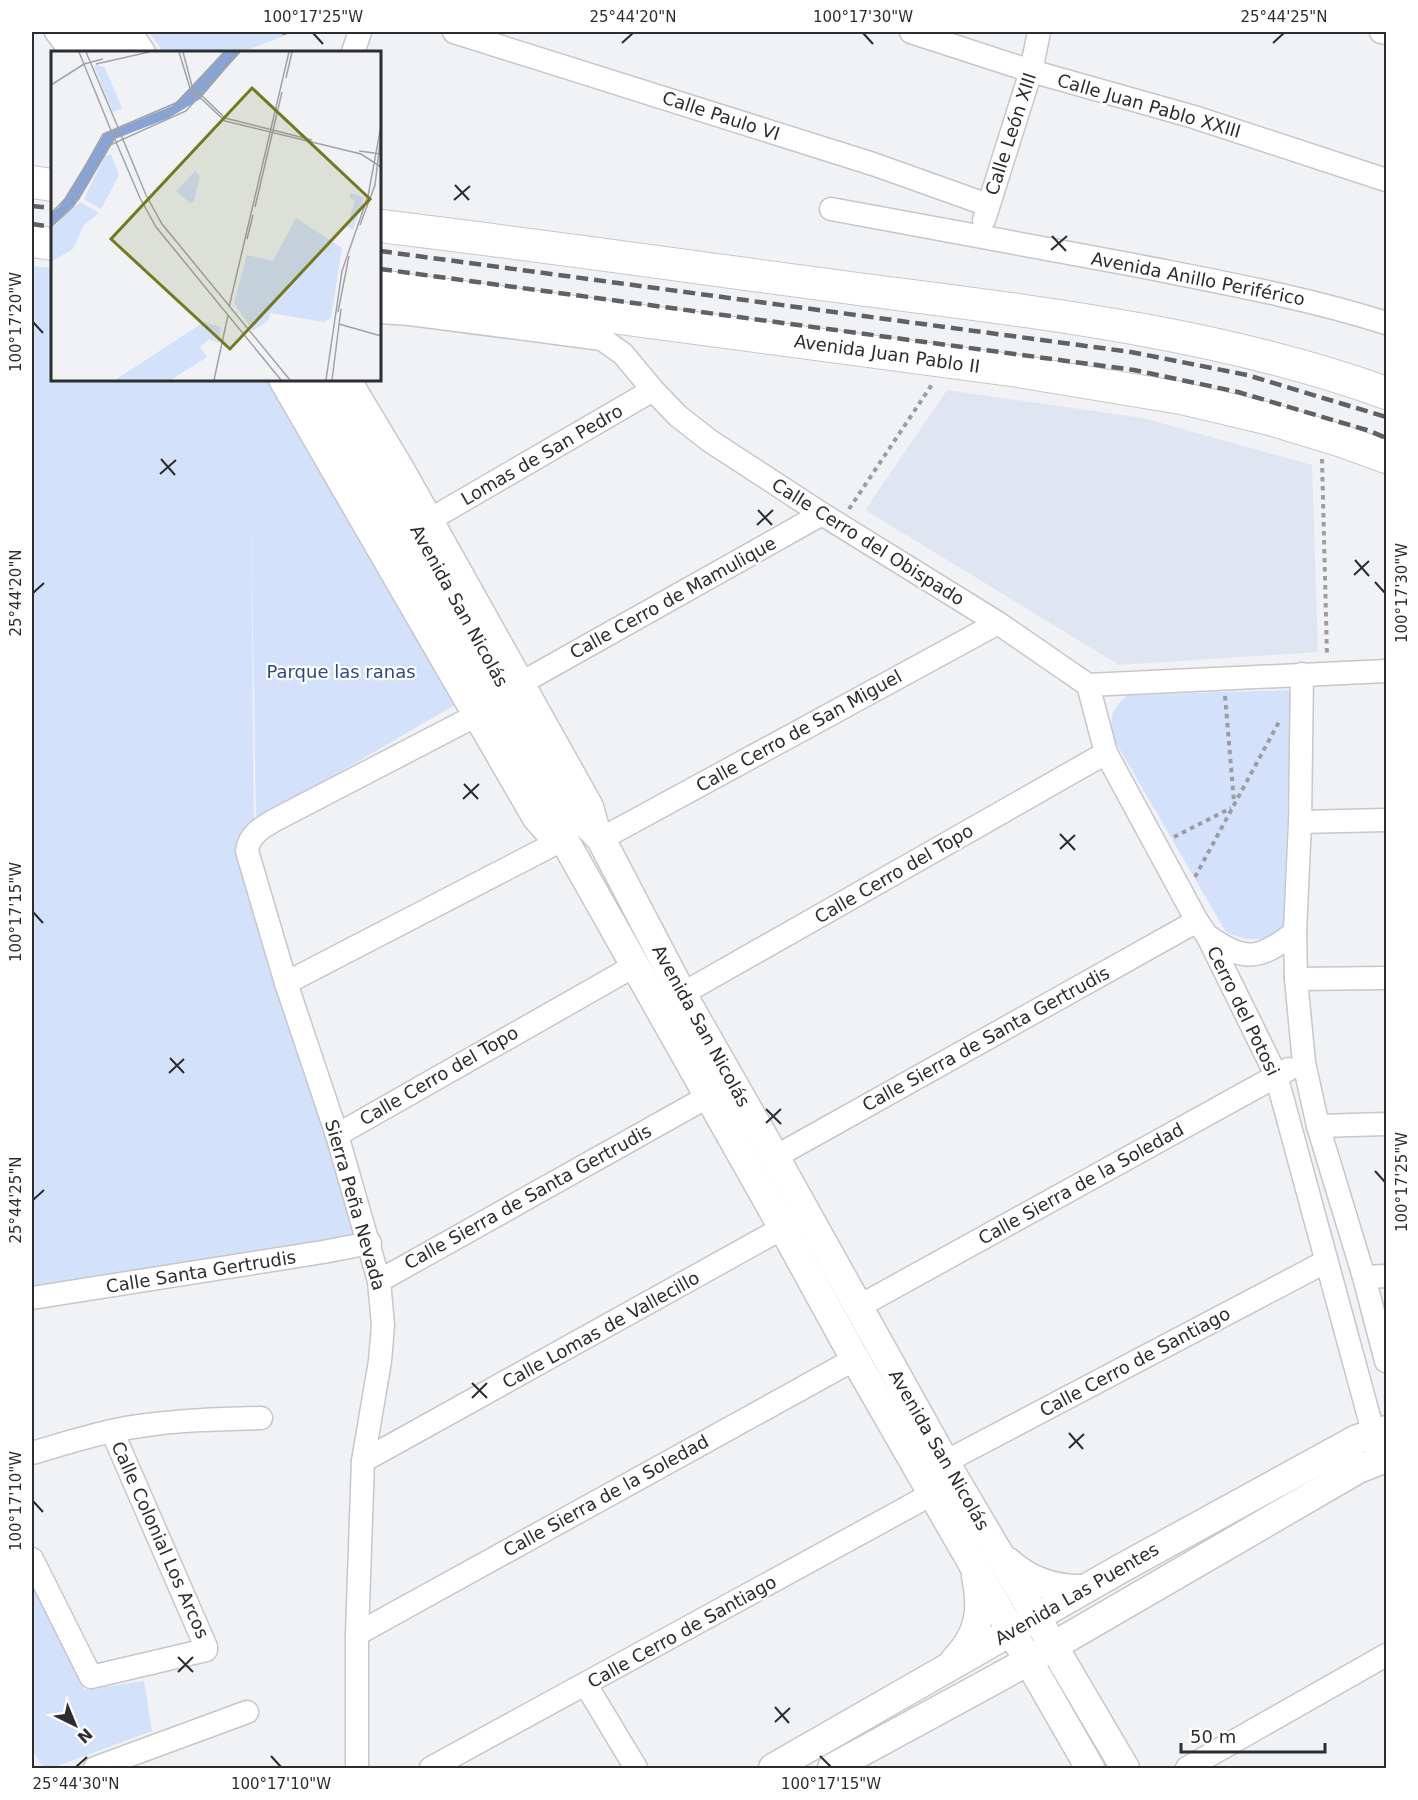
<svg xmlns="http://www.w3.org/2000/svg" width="1418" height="1800" font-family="'DejaVu Sans',sans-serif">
  <rect width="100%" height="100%" fill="#f0f2f6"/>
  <path fill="#e0e6f1" d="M 947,390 L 1143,418 L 1312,465 L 1318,652 L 1119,665 L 865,510 Z"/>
  <g fill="#d3e1fb">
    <path d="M 149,32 L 294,32 L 242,52 L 163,52 Z"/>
    <path d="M 32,266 L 52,268 L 52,380 L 275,380 L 458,703 L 256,821 L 251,504 L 254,835 L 357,1235 L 32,1293 Z"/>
    <path d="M 1291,690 L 1284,929 C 1264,942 1247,942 1226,932 L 1112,736 C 1110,714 1112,709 1128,695 Z"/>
    <path d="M 32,1583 L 85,1690 L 144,1681 L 152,1731 L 52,1768 L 43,1768 L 32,1750 Z"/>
  </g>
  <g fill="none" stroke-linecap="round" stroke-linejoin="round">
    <defs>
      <g id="minor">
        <path d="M 56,32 L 71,52"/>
        <path d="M 131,32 L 144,52"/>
        <path d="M 454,32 L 873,164 L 988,205"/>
        <path d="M 911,32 L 1031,71 L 1194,117 L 1386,180"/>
        <path d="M 1381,32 L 1386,33"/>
        <path d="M 353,52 L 360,32"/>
        <path d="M 831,209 C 932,227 1033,246 1134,265 C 1219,282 1304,297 1386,323"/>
        <path d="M 984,220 L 1031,71 L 1039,32"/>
        <path d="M 380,312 L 410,314 L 602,339 L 623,354 L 653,390 L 678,416 L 710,441 L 822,514 L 998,623 L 1088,685 L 1386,671"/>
        <path d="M 280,380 L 534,819 L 550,837 L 564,839"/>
        <path d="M 350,380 L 405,472 L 592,806 L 601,839 L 998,623"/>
        <path d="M 431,519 L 653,390"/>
        <path d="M 1302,674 L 1300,822 L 1295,932 L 1296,979 L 1304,1063 L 1318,1126 L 1364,1277 L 1386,1361"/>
        <path d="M 523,682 L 822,514"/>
        <path d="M 1088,685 L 1106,753 L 1197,921 L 1208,937 L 1276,1075 L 1378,1450"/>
        <path d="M 1300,822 L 1386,820"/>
        <path d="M 1209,937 C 1245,963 1261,959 1295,932"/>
        <path d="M 1296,979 L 1386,978"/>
        <path d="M 286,983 L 564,839"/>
        <path d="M 682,994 L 1106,753"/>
        <path d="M 1318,1126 L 1386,1124"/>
        <path d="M 337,1135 L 636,965"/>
        <path d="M 775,1157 L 1197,921"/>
        <path d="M 1364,1277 L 1386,1276"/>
        <path d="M 379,1281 L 709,1096"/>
        <path d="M 32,1298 L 323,1252 L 370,1243"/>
        <path d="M 858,1307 L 1289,1069"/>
        <path d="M 32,1453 C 67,1443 103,1431 140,1426 C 180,1420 221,1419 261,1418"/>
        <path d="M 363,1461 L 797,1220"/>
        <path d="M 945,1462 L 1325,1262"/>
        <path d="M 32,1559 L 91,1677 L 206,1650 L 206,1647 L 112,1431"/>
        <path d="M 357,1634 L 855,1359"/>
        <path d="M 586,1685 L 636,1768"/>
        <path d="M 95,1768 L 247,1712"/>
        <path d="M 357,1768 L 357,1634 L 363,1461 L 380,1361 L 383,1325 L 379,1281 L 337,1135 L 286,983 L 247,851 C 249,835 261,828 275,820 L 475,716"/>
        <path d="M 431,1768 L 932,1494"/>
        <path d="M 1187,1768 L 1386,1655"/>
      </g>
      <g id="tertiary">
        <path d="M 83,32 L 97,52"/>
        <path d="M 109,32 L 123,52"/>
        <path d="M 301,380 L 367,490 L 783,1228 L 855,1359 L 1090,1768"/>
        <path d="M 329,380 L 351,415 L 574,811 L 601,839 L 682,994 L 775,1157 L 945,1462 L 1125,1768"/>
        <path d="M 1008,1562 C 1030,1582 1056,1590 1085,1589"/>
        <path d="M 955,1660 C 980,1634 983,1610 976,1576"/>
        <path d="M 773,1768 L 1120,1569 L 1357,1439 L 1386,1430"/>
        <path d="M 832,1768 L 1012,1670 L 1358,1469 L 1386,1458"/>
      </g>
      <g id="secondary">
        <path d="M 32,182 L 52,185"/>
        <path d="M 380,226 C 539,245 699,268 858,289 C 1036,312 1217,332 1386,393"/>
        <path d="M 32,241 L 52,244"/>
        <path d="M 380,286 L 1018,371 L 1181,398 L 1270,419 L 1342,441 L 1386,457"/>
      </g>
    </defs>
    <use href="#minor" stroke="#c5c7cb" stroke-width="25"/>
    <use href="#tertiary" stroke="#c5c7cb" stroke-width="31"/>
    <use href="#secondary" stroke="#c5c7cb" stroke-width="34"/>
    <g stroke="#9c9da0" stroke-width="4" stroke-dasharray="4.5 4.5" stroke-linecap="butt">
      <path d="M 284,32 L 284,35"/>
      <path d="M 1322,459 L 1327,656"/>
      <path d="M 849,509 L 933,383"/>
      <path d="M 1225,696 L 1234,802"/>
      <path d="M 1174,837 L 1231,808"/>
      <path d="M 1195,877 L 1280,720"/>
    </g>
    <use href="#minor" stroke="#fff" stroke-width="22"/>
    <use href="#tertiary" stroke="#fff" stroke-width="28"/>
    <use href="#secondary" stroke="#fff" stroke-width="32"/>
    <g stroke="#5f6162" stroke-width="4.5" stroke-dasharray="12 6" stroke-linecap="butt">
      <path d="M 32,206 L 52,208"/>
      <path d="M 32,224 L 52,227"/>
      <path d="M 380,251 L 1131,352 L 1247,375 L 1386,417"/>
      <path d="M 380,269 L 1134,370 L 1238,392 L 1370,431 L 1386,438"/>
    </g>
  </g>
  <path fill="none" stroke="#2c2d2e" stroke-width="2" d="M 313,33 L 323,44M 863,33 L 873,44M 622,43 L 633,33M 1273,43 L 1284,33M 455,185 L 469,200M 454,200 L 470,186M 1052,236 L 1066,251M 1051,250 L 1067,236M 33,322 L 43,333M 161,459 L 175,475M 160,474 L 176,460M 758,510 L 772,525M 757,525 L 773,510M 1355,560 L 1369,576M 1354,575 L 1369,561M 1375,582 L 1385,593M 33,593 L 44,583M 464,784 L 478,799M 463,799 L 479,784M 1060,834 L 1075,850M 1060,849 L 1075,835M 33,912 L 43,923M 170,1058 L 184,1073M 169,1073 L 184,1059M 766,1109 L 781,1124M 766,1123 L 781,1109M 1375,1171 L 1385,1182M 33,1200 L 44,1190M 472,1383 L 487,1398M 472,1398 L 487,1383M 1069,1433 L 1083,1449M 1069,1448 L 1084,1434M 33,1501 L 43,1512M 178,1657 L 193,1672M 178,1672 L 193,1657M 775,1707 L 789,1723M 775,1722 L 790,1708M 271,1756 L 281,1767M 820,1756 L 831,1767M 76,1767 L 87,1757"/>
  <g text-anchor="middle" stroke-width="4.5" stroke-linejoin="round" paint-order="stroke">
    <g font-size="18" fill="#2c2d2e" stroke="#fff">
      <text transform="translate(1149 106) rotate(16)" y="6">Calle Juan Pablo XXIII</text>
      <text transform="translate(721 116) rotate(18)" y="6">Calle Paulo VI</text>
      <text transform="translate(1011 134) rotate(-72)" y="6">Calle León XIII</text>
      <text transform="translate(1198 279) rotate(11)" y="6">Avenida Anillo Periférico</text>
      <text transform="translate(887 354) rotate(8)" y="6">Avenida Juan Pablo II</text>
      <text transform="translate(542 455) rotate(-30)" y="6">Lomas de San Pedro</text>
      <text transform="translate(868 542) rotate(32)" y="6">Calle Cerro del Obispado</text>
      <text transform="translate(673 598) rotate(-29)" y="6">Calle Cerro de Mamulique</text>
      <text transform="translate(459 606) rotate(61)" y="6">Avenida San Nicolás</text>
      <text transform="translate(799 731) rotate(-29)" y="6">Calle Cerro de San Miguel</text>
      <text transform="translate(894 874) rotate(-30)" y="6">Calle Cerro del Topo</text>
      <text transform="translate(1243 1011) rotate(64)" y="6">Cerro del Potosi</text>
      <text transform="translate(701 1026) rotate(61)" y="6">Avenida San Nicolás</text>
      <text transform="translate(986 1039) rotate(-29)" y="6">Calle Sierra de Santa Gertrudis</text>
      <text transform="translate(439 1076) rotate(-30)" y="6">Calle Cerro del Topo</text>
      <text transform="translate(1081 1184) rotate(-29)" y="6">Calle Sierra de la Soledad</text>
      <text transform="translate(528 1197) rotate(-29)" y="6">Calle Sierra de Santa Gertrudis</text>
      <text transform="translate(355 1205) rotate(74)" y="6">Sierra Peña Nevada</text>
      <text transform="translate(201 1272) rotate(-9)" y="6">Calle Santa Gertrudis</text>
      <text transform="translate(601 1330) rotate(-29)" y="6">Calle Lomas de Vallecillo</text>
      <text transform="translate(1135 1362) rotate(-28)" y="6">Calle Cerro de Santiago</text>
      <text transform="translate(939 1450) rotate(60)" y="6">Avenida San Nicolás</text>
      <text transform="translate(606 1496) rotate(-29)" y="6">Calle Sierra de la Soledad</text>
      <text transform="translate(160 1540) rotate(66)" y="6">Calle Colonial Los Arcos</text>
      <text transform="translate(1077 1594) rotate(-30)" y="6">Avenida Las Puentes</text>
      <text transform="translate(682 1632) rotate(-29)" y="6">Calle Cerro de Santiago</text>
    </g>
    <g font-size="18" fill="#2b4a84" stroke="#fff">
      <text x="341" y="678">Parque las ranas</text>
    </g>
  </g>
  <g transform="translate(51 51)">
    <rect width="330" height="330" fill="#f0f2f6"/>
    <path d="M 47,14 L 54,17 L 71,57 L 62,61 L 43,15 ZM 60,103 L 68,124 L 50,158 L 33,148 L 54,105 ZM 144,120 L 149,125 L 143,150 L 139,152 L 125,140 ZM 301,142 L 313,147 L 302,179 L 296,175 L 304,150 L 298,146 ZM 29,151 L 48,162 L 32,175 L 22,198 L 0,211 L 0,178 ZM 245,167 L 291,197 L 280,267 L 273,271 L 219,262 L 217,270 L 202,280 L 183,252 L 196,204 L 222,210 ZM 153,271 L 170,276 L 168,292 L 158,288 L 149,296 L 156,306 L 120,329 L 64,329 Z" fill="#d3e1fb"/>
    <path d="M 173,1 L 189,1 L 149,48 L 118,67 L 64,88 L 28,149 L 0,176 L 0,162 L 8,156 L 53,83 L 121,55 Z" fill="#89a3d2"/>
    <path fill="none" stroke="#a2a3a6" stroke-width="1.5" d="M 28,1 L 59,77M 35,1 L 66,74M 128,1 L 139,37 L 174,70 L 310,103 L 330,116M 132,1 L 141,35 L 174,67 L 261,89M 45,13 L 98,1M 235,27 L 241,1M 0,34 L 33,13 L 52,8M 66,74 L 95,144 L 111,173 L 239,329M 59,77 L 89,147 L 105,176 L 230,329M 308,100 L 330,103M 204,156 L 231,41M 0,162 L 18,144 L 52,83 L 127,51 L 173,1M 309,174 L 324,134 L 330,83M 0,176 L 22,156 L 59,94 L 135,60 L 189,1M 196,188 L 202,164M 178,256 L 238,1M 287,261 L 298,205M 288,273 L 330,285M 163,329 L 177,264M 275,329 L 291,220 L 317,145 L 330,75M 281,329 L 290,258"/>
    <path fill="#757821" fill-opacity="0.15" stroke="#757821" stroke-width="3" d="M 201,37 L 319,148 L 179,298 L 60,188 Z"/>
    <rect width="330" height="330" fill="none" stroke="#2c2d2e" stroke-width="3"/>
  </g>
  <rect width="1418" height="1800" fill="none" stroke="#ffffff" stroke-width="66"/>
  <g transform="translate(75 1725) rotate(137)" stroke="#ffffff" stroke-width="4.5" paint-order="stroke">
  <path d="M0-4.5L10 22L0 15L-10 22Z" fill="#2c2d2e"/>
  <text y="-9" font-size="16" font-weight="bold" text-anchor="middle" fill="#2c2d2e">N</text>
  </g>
  <path d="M1181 1743v9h144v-9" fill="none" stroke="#2c2d2e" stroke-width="3"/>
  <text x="1190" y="1743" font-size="18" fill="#2c2d2e" stroke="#ffffff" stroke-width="4.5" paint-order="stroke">50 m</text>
  <rect x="33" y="33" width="1352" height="1734" fill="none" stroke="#2c2d2e" stroke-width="2"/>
  <g font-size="15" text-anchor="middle" fill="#2c2d2e">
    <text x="313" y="22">100°17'25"W</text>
    <text x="633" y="22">25°44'20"N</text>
    <text x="863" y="22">100°17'30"W</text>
    <text x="1284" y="22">25°44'25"N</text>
    <text transform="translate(16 322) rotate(-90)" y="5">100°17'20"W</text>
    <text transform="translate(1402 593) rotate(-90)" y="5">100°17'30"W</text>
    <text transform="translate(16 593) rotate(-90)" y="5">25°44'20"N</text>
    <text transform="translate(16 912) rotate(-90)" y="5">100°17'15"W</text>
    <text transform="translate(1402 1182) rotate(-90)" y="5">100°17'25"W</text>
    <text transform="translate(16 1200) rotate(-90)" y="5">25°44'25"N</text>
    <text transform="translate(16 1501) rotate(-90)" y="5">100°17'10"W</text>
    <text x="76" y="1789">25°44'30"N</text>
    <text x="281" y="1789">100°17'10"W</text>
    <text x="831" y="1789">100°17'15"W</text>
  </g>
</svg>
